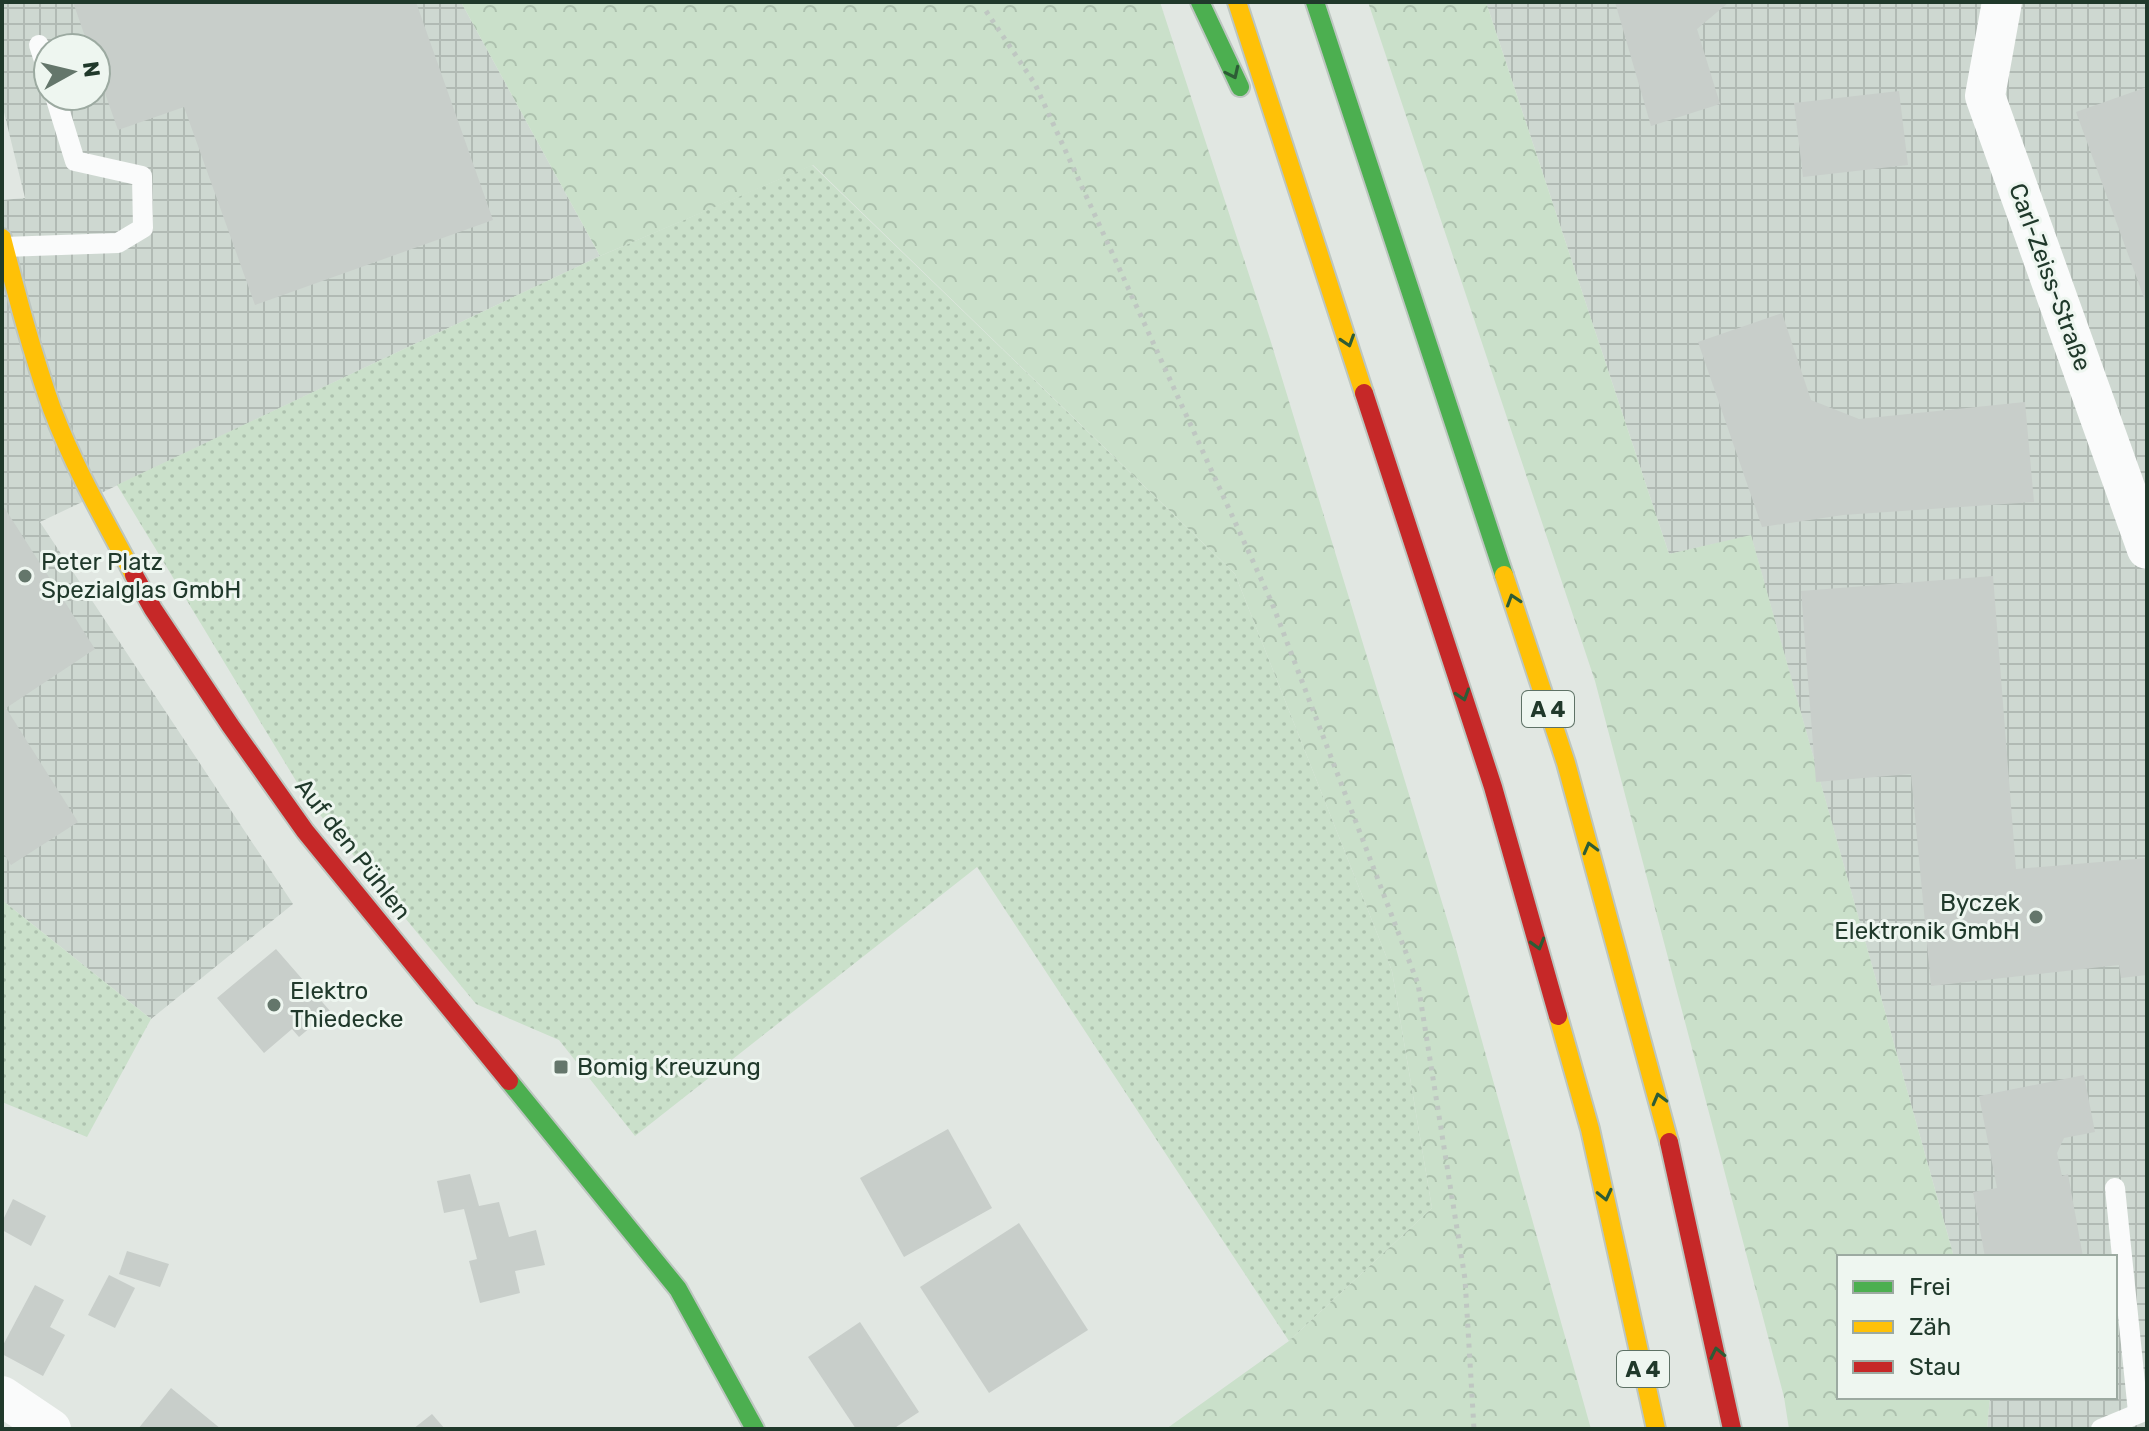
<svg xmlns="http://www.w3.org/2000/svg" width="2149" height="1431" font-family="Rubik,sans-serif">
  <defs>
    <pattern id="industrial-grid" width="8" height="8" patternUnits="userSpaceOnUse" patternTransform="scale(2)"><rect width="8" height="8" fill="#ced8d1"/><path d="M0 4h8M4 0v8" fill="none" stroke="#b1bab4"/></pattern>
    <pattern id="grass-dots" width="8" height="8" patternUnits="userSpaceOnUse" patternTransform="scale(2)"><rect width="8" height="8" fill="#cae0ca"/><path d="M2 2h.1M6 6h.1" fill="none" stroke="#adc1ae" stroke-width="1.8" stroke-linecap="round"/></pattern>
    <pattern id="forest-crowns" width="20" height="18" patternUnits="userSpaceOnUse" patternTransform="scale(2)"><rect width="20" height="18" fill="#cae0ca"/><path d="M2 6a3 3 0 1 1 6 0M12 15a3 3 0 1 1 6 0" fill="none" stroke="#adc1ae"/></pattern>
  </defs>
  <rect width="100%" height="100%" fill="#e1e7e2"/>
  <g fill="url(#industrial-grid)" fill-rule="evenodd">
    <path d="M 2,2 L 461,2 L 600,256 L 40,522 L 293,904 L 151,1019 L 2,900 L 2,200 L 25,198 L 2,104 ZM 48,48 L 96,48 L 96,96 L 48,96 Z"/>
    <path d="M 1486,2 L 2147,2 L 2147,1429 L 1987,1429 L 1990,1397 L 2115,1397 L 2115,1257 L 1954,1257 L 1751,536 L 1669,554 Z"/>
  </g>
  <g fill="url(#grass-dots)">
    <path d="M 812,165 L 1235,574 L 1392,971 L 1432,1208 L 1289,1341 L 977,867 L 635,1136 L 559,1040 L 476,1004 L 307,799 L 117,485 L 600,256 Z"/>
    <path d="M 2,900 L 151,1019 L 87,1137 L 2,1102 Z"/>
  </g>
  <g fill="url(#forest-crowns)">
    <path d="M 461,2 L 1160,2 L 1270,339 L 1455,945 L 1591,1429 L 1166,1429 L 1289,1341 L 1432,1208 L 1392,971 L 1235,574 L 813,165 L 600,256 Z"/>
    <path d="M 1368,2 L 1486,2 L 1669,554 L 1751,535 L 1954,1257 L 1839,1257 L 1839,1397 L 1990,1397 L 1987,1429 L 1789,1429 L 1784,1397 L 1595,681 Z"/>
  </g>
  <g fill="#c8ceca">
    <path d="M 73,2 L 416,2 L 493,220 L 255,305 L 184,107 L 118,130 L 96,68 L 96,48 L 89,48 Z"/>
    <path d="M 1615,2 L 1729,2 L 1697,29 L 1720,104 L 1651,126 Z"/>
    <path d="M 2147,87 L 2147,306 L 2076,112 Z"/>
    <path d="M 1899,91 L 1908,165 L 1803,177 L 1794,103 Z"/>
    <path d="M 1782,313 L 1811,400 L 1859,419 L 2025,402 L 2034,502 L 1843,515 L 1762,527 L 1698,342 Z"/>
    <path d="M 2,504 L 95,649 L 6,708 L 78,822 L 11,865 L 2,851 Z"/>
    <path d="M 1993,576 L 2016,869 L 2147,858 L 2147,975 L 2121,978 L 2119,965 L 1931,986 L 1911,774 L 1816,782 L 1801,591 Z"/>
    <path d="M 276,949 L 330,1011 L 299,1037 L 292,1029 L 264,1053 L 217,998 Z"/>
    <path d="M 2084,1075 L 2095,1132 L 2064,1138 L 2057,1153 L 2062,1176 L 2068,1174 L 2083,1257 L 1985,1257 L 1973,1192 L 1997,1188 L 1979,1096 Z"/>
    <path d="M 948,1129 L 992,1208 L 904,1257 L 860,1178 Z"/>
    <path d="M 470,1174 L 479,1206 L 499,1202 L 509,1237 L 536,1230 L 545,1265 L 515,1271 L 520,1293 L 480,1303 L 469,1261 L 477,1259 L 464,1209 L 444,1213 L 437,1181 Z"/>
    <path d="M 13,1199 L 46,1216 L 31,1246 L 2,1230 L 2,1222 Z"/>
    <path d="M 1019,1223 L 1088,1330 L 989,1393 L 920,1287 Z"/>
    <path d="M 127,1251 L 169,1264 L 160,1287 L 119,1274 Z"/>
    <path d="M 109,1275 L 135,1288 L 115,1328 L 88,1315 Z"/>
    <path d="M 35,1285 L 64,1300 L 50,1327 L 65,1335 L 43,1376 L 2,1354 L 2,1347 Z"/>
    <path d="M 860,1322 L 919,1412 L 893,1429 L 856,1429 L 808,1357 Z"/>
    <path d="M 171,1388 L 221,1429 L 138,1429 Z"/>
    <path d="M 432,1414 L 445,1429 L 413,1429 Z"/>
  </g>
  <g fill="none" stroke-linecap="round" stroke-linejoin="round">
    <defs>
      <g id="fast">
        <path d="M 1200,2 L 1240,87"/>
        <path d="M 1315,2 L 1504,575"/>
        <path d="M 509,1081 L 678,1289 L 755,1429"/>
      </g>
      <g id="slow">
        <path d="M 1237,2 L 1364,393"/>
        <path d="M 2,238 C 17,296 32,353 52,409 C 74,467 105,521 134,575"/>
        <path d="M 1504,575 L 1566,763 L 1669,1142"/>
        <path d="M 1558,1016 L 1590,1129 L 1656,1429"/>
      </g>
      <g id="jam">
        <path d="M 1364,393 L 1493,787 L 1558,1016"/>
        <path d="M 134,575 L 153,609 L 230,725 L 305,831 L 509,1081"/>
        <path d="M 1669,1142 L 1732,1429"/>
      </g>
    </defs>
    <use href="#fast" stroke="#bdc6c0" stroke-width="22"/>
    <use href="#slow" stroke="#bdc6c0" stroke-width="22"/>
    <use href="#jam" stroke="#bdc6c0" stroke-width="22"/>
    <path stroke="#bfc7c2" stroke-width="5" stroke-dasharray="4 6" stroke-linecap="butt" d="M 986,11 L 1035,84 L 1272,603 L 1418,984 L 1465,1279 L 1474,1429"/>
    <g stroke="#fafbfb" stroke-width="20">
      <path d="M 39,45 L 48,73"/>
      <path d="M 4,247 L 118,243 L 143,228 L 142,176 L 75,161 L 55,96"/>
      <path d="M 2115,1188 L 2138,1412"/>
      <path d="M 2101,1429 L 2147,1410"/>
    </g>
    <g stroke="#fafbfb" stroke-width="40">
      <path d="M 2002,2 L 1985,96 L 2147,549"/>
      <path d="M 2,1396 L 51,1429"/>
    </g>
    <use href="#fast" stroke="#4caf50" stroke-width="18"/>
    <use href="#slow" stroke="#ffc107" stroke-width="18"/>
    <use href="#jam" stroke="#c62828" stroke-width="18"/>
  </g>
  <defs><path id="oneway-chevron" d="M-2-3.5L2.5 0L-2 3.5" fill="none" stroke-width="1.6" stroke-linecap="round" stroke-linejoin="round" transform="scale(2)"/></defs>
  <g stroke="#2d5c36">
    <use href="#oneway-chevron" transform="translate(1233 73) rotate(65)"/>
    <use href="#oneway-chevron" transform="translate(1348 341) rotate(72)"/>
    <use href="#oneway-chevron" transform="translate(1513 600) rotate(-108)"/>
    <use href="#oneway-chevron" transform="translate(1463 695) rotate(72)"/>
    <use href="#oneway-chevron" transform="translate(1590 848) rotate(-105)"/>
    <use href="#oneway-chevron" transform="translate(1538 944) rotate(74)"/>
    <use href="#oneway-chevron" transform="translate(1659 1099) rotate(-105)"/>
    <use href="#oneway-chevron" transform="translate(1605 1195) rotate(77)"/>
    <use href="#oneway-chevron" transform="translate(1717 1353) rotate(-102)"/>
  </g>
  <g fill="#64766b" stroke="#eef6f0" stroke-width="3">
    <circle cx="25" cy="576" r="8"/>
    <circle cx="2036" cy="917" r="8"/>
    <circle cx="274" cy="1005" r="8"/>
    <rect x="553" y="1059" width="16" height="16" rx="4"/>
  </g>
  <g text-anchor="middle" stroke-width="6" stroke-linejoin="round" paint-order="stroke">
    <g fill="#eef6f0" stroke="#5e7266" stroke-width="2">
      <rect x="1522" y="691" width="52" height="36" rx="6"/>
      <rect x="1617" y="1351" width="52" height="36" rx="6"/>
    </g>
    <g font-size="22" font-weight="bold" fill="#20392b">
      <text x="1548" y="717">A 4</text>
      <text x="1643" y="1377">A 4</text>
    </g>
    <g font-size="24" fill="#20392b" stroke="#eef6f0">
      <text transform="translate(2050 277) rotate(70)" y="8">Carl-Zeiss-Straße</text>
      <text transform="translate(353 849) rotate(52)" y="8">Auf den Pühlen</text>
    </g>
    <g font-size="24" fill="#20392b" stroke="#eef6f0" text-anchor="start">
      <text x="41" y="570">Peter Platz<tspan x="41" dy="28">Spezialglas GmbH</tspan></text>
      <text x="2020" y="911" text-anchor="end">Byczek<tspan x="2020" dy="28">Elektronik GmbH</tspan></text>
      <text x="290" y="999">Elektro<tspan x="290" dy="28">Thiedecke</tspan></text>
      <text x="577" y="1075">Bomig Kreuzung</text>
    </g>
  </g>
  <rect width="2149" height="1431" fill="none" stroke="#20392b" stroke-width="8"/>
  <rect x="1837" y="1255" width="280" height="144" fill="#eef6f0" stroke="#9caaa1" stroke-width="2"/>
  <rect x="1853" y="1281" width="40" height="12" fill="#4caf50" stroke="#9caaa1" stroke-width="2"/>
  <text x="1909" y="1295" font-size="24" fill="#20392b">Frei</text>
  <rect x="1853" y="1321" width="40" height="12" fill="#ffc107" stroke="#9caaa1" stroke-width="2"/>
  <text x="1909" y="1335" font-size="24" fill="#20392b">Zäh</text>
  <rect x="1853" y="1361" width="40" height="12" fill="#c62828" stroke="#9caaa1" stroke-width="2"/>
  <text x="1909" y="1375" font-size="24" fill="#20392b">Stau</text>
  <g transform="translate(72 72) rotate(82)"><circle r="38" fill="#eef6f0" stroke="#9caaa1" stroke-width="2"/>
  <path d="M0-6L14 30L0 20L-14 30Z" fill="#64766b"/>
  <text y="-12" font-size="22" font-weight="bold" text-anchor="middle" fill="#20392b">N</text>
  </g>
</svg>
